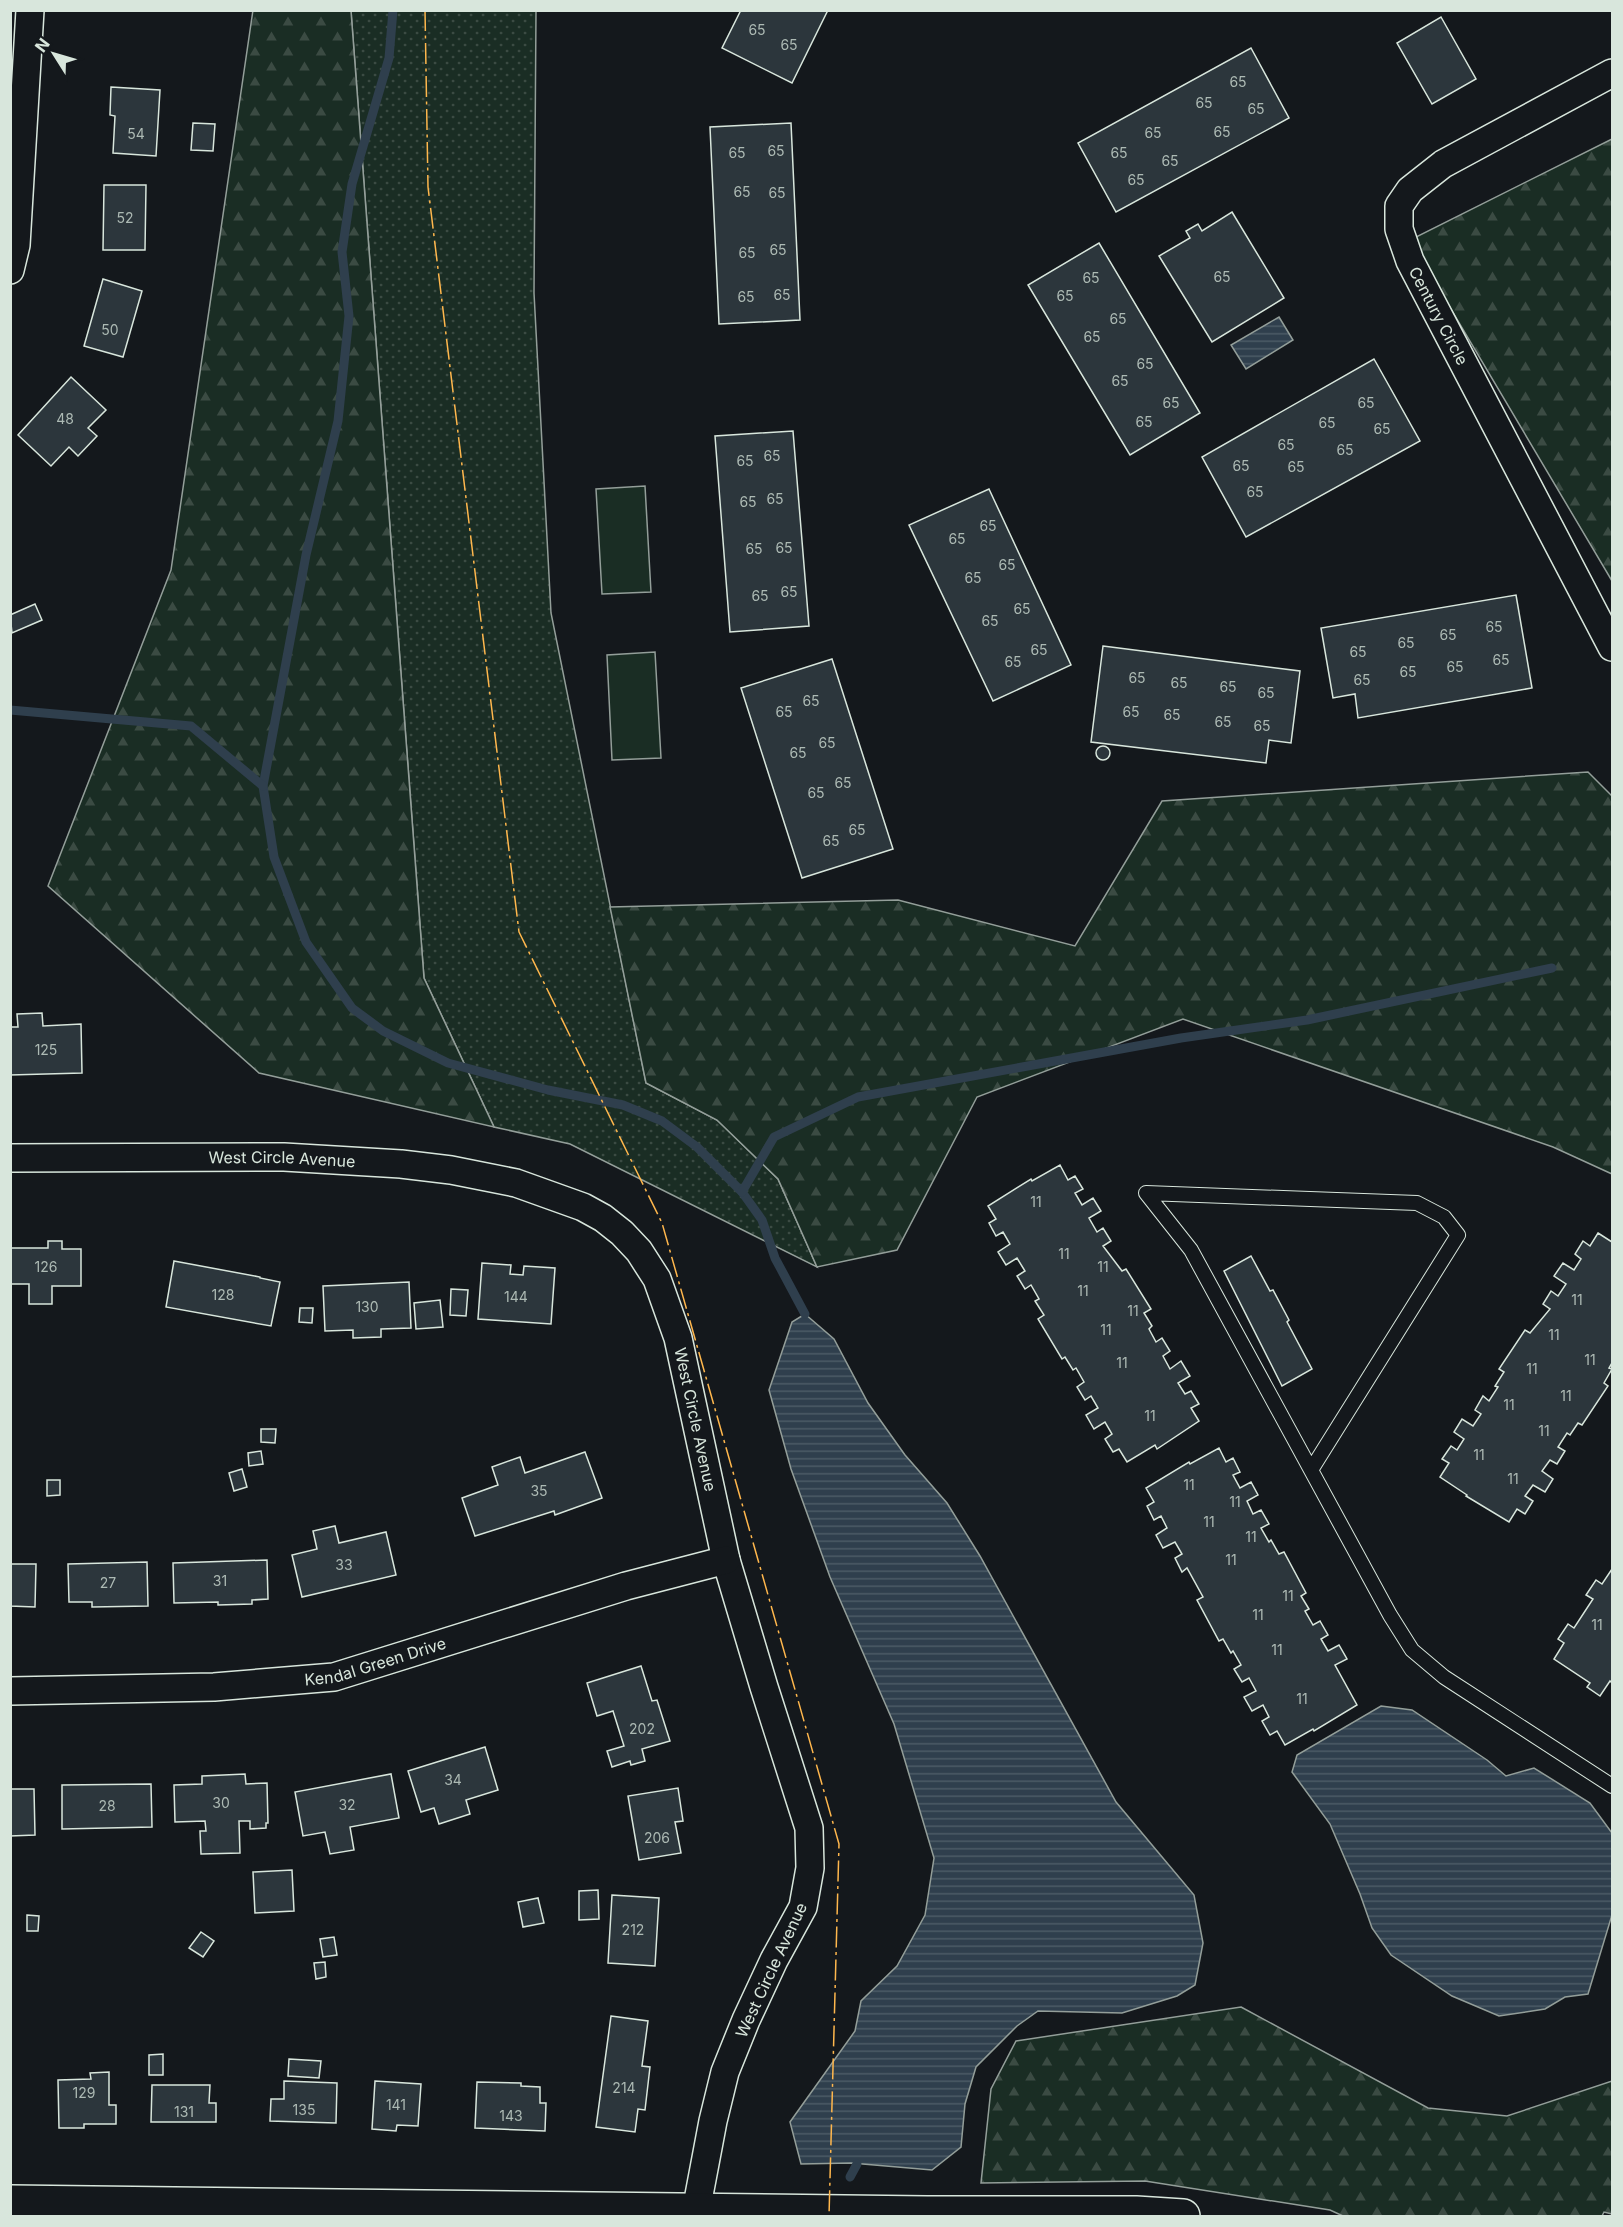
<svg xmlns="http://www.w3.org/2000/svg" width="1623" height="2227" font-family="Inter,sans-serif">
  <defs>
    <pattern id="grass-dots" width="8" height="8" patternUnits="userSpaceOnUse" patternTransform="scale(1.5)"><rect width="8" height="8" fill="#1a2d24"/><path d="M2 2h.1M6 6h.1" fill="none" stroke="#3b4b43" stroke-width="1.8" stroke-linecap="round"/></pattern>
    <pattern id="forest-firs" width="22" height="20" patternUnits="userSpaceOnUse" patternTransform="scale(1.5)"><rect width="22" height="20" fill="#1a2d24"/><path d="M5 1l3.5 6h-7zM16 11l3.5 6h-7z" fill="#3b4b43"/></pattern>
    <pattern id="water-rules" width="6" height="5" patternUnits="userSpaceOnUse" patternTransform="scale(1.5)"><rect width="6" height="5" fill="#2f3f4d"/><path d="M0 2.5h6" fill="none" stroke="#4c5b66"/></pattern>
  </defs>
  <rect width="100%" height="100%" fill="#14181c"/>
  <path fill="url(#grass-dots)" stroke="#939e99" stroke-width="1.5" d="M 351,11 L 536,11 L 534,293 L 551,613 L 646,1083 L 717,1120 L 778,1179 L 817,1267 L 570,1144 L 494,1127 L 424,978 Z"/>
  <g fill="url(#forest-firs)" stroke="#939e99" stroke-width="1.5">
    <path d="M 253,10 L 351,11 L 424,978 L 494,1127 L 259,1073 L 48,886 L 171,570 Z"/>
    <path d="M 1612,139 L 1612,581 L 1410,240 Z"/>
    <path d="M 1588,772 L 1612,796 L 1612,1174 L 1553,1147 L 1183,1019 L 977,1097 L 897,1250 L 817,1267 L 778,1179 L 717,1120 L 646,1083 L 610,907 L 898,900 L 1075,946 L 1162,801 Z"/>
    <path d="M 1241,2007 L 1428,2108 L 1507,2116 L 1612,2081 L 1612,2214 L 1604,2212 L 1602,2216 L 1343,2216 L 1330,2210 L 1145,2181 L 981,2183 L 991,2089 L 1016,2041 Z"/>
  </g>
  <g fill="#1a2d24" stroke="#939e99" stroke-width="1.5">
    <path d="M 645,486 L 651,592 L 602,594 L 596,489 Z"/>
    <path d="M 655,652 L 661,758 L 612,760 L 607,655 Z"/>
  </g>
  <g fill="url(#water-rules)" stroke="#939e99" stroke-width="1.5">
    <path d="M 1279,317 L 1293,340 L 1246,369 L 1231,345 Z"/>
    <path d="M 805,1314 L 834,1339 L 868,1403 L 905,1455 L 947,1503 L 980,1556 L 1116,1802 L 1194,1895 L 1203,1943 L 1195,1985 L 1177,1996 L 1122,2013 L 1038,2011 L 1017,2026 L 976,2067 L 965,2104 L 961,2147 L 932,2170 L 851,2163 L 801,2164 L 790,2122 L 855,2031 L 861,2001 L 897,1966 L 925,1915 L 934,1858 L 894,1724 L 830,1577 L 791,1469 L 769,1390 L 792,1322 Z"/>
    <path d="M 1381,1706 L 1412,1710 L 1487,1760 L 1506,1776 L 1534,1768 L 1590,1803 L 1612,1833 L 1612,1915 L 1588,1994 L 1565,1997 L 1545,2009 L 1499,2016 L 1452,1996 L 1391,1955 L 1372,1928 L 1360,1894 L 1330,1824 L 1292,1772 L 1297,1755 Z"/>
  </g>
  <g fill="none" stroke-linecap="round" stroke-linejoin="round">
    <g stroke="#2f3f4d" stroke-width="9">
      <path d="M 393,10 L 389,58 L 352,184 L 342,252 L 349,316 L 338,421 L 306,555 L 263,786 L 274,857 L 306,942 L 352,1008 L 383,1031 L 448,1063 L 548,1090 L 623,1105 L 662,1121 L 697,1147 L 742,1192 L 762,1220 L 775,1258 L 805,1314"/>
      <path d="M 10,710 L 191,726 L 263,786"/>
      <path d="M 742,1192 L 774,1137 L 858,1097 L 1181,1038 L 1307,1020 L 1552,968"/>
      <path d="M 850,2177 L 857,2164"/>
    </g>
  </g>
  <g fill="#2c363c" stroke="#d8e6dc" stroke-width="1.5">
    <path d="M 741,10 L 828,10 L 792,83 L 722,48 Z"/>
    <path d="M 1441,17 L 1476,79 L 1432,104 L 1397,43 Z"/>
    <path d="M 1251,48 L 1289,118 L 1116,212 L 1078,143 Z"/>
    <path d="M 111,87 L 160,90 L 156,156 L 113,153 L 115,116 L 110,115 Z"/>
    <path d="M 193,123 L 215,124 L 213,151 L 191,150 Z"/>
    <path d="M 791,123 L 800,320 L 719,324 L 710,127 Z"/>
    <path d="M 104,185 L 146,185 L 145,250 L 103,250 Z"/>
    <path d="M 1232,212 L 1284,298 L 1212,342 L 1159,256 L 1190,238 L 1186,231 L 1198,224 L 1202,231 Z"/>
    <path d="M 1099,243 L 1200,413 L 1130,455 L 1028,285 Z"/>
    <path d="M 103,279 L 142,291 L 123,357 L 84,346 Z"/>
    <path d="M 1374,359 L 1420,441 L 1246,537 L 1202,457 Z"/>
    <path d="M 71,377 L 106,410 L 88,428 L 97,436 L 78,456 L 69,447 L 51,466 L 18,435 Z"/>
    <path d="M 793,431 L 809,626 L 730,632 L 715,436 Z"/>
    <path d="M 989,489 L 1071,665 L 993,701 L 909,525 Z"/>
    <path d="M 1516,595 L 1532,688 L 1358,718 L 1355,694 L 1333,698 L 1321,628 Z"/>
    <path d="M 35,604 L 42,620 L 12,633 L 10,615 Z"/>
    <path d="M 1103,646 L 1300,671 L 1291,743 L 1269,740 L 1266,763 L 1091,742 Z"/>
    <path d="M 832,659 L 893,849 L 802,878 L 741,688 Z"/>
    <circle cx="1103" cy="753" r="7"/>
    <path d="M 42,1013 L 43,1026 L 81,1024 L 82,1073 L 10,1075 L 10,1027 L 18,1027 L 17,1014 Z"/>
    <path d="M 1060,1165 L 1068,1180 L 1075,1176 L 1083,1189 L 1075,1193 L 1082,1205 L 1093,1198 L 1101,1211 L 1089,1218 L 1097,1232 L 1103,1228 L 1111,1241 L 1103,1246 L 1122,1271 L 1126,1269 L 1151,1309 L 1144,1313 L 1152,1326 L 1149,1329 L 1156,1342 L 1162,1338 L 1170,1351 L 1163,1356 L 1170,1369 L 1181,1361 L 1190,1376 L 1178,1383 L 1185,1394 L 1191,1391 L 1199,1404 L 1191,1408 L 1199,1421 L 1157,1449 L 1155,1445 L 1127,1462 L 1119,1449 L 1113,1452 L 1105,1439 L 1112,1434 L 1105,1422 L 1094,1429 L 1086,1415 L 1098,1408 L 1091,1396 L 1085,1400 L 1077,1387 L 1084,1382 L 1076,1368 L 1073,1370 L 1065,1357 L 1062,1359 L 1038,1319 L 1044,1315 L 1035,1301 L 1039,1299 L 1031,1285 L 1025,1289 L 1017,1276 L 1025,1271 L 1017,1258 L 1006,1265 L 998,1252 L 1010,1244 L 1003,1232 L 996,1236 L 989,1223 L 996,1219 L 988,1206 L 1031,1179 L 1032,1181 Z"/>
    <path d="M 1598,1233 L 1612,1242 L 1612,1363 L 1609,1368 L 1612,1369 L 1604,1383 L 1608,1386 L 1582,1425 L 1578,1423 L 1570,1435 L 1567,1433 L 1558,1447 L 1565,1451 L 1557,1464 L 1550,1460 L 1542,1471 L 1553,1479 L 1545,1492 L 1533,1485 L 1525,1496 L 1533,1501 L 1525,1514 L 1517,1509 L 1509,1522 L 1466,1496 L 1467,1495 L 1440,1477 L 1449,1463 L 1442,1459 L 1451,1446 L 1457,1450 L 1464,1439 L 1454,1432 L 1462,1419 L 1473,1426 L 1481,1414 L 1475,1410 L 1483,1396 L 1489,1401 L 1498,1387 L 1495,1386 L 1504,1372 L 1499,1369 L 1525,1330 L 1530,1333 L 1550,1309 L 1543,1304 L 1551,1291 L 1558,1296 L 1566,1284 L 1554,1276 L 1563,1263 L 1574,1270 L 1581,1259 L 1575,1254 L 1583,1241 L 1590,1246 Z"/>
    <path d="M 48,1241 L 62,1241 L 62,1249 L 81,1249 L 81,1286 L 52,1286 L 52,1304 L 29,1304 L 29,1284 L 10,1284 L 10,1248 L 48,1248 Z"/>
    <path d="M 1251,1256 L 1270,1291 L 1273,1290 L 1289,1320 L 1287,1322 L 1312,1369 L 1282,1386 L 1224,1271 Z"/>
    <path d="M 174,1261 L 260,1277 L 260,1278 L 280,1282 L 271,1326 L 166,1307 Z"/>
    <path d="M 482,1263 L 511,1265 L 510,1274 L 523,1275 L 524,1266 L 555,1268 L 551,1324 L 478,1319 Z"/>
    <path d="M 409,1282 L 411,1328 L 381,1329 L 381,1337 L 353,1338 L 353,1330 L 325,1331 L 323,1286 Z"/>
    <path d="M 451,1289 L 468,1290 L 466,1316 L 450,1315 Z"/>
    <path d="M 440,1300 L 443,1327 L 416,1329 L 414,1303 Z"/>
    <path d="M 300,1308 L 313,1308 L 312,1323 L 299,1322 Z"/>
    <path d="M 261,1429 L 276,1429 L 275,1443 L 261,1442 Z"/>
    <path d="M 1219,1448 L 1226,1462 L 1233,1458 L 1240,1472 L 1233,1475 L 1240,1488 L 1251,1482 L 1258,1495 L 1247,1501 L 1253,1514 L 1261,1510 L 1269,1524 L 1261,1528 L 1269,1542 L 1271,1540 L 1279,1554 L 1284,1552 L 1306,1593 L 1301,1596 L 1309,1609 L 1305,1611 L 1313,1625 L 1320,1621 L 1328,1635 L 1321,1639 L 1328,1651 L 1339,1645 L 1347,1659 L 1335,1665 L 1357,1705 L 1314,1731 L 1313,1729 L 1285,1745 L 1277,1731 L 1270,1735 L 1262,1721 L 1269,1717 L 1263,1705 L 1252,1711 L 1244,1697 L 1256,1691 L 1249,1678 L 1242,1682 L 1234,1669 L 1241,1665 L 1233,1651 L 1231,1653 L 1223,1639 L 1219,1641 L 1197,1600 L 1203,1597 L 1187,1568 L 1182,1572 L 1175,1558 L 1182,1554 L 1175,1542 L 1163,1548 L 1156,1535 L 1167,1528 L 1161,1516 L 1154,1520 L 1147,1506 L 1154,1502 L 1146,1488 L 1189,1462 L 1190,1464 Z"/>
    <path d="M 261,1451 L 263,1464 L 249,1466 L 248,1453 Z"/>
    <path d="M 585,1452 L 602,1498 L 555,1515 L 554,1511 L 475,1536 L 462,1498 L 498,1485 L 492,1467 L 520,1457 L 525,1473 Z"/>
    <path d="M 242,1469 L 247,1487 L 234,1491 L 229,1473 Z"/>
    <path d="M 47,1480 L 60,1480 L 60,1495 L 47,1496 Z"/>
    <path d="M 335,1526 L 339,1543 L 386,1532 L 396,1575 L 302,1597 L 292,1555 L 317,1549 L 313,1531 Z"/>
    <path d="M 267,1560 L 268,1599 L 252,1600 L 252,1604 L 218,1605 L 218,1602 L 174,1603 L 173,1563 Z"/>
    <path d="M 147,1562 L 148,1606 L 92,1607 L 92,1602 L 69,1602 L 68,1564 Z"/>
    <path d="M 10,1564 L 36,1564 L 35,1607 L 10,1606 Z"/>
    <path d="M 1612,1569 L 1612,1683 L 1610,1681 L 1600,1696 L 1587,1687 L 1590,1683 L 1554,1659 L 1564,1643 L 1558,1639 L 1568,1624 L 1574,1628 L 1593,1599 L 1586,1595 L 1596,1580 L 1602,1584 Z"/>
    <path d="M 641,1666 L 652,1701 L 657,1700 L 670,1741 L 642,1749 L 645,1761 L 631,1765 L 630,1761 L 612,1767 L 607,1751 L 624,1746 L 613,1711 L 597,1716 L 587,1683 Z"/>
    <path d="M 485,1747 L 498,1790 L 466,1800 L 470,1814 L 439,1824 L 434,1808 L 421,1812 L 408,1771 Z"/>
    <path d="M 245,1774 L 246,1784 L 267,1783 L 268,1823 L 266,1823 L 266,1828 L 250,1829 L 250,1821 L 239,1821 L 240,1853 L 201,1854 L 200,1831 L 206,1831 L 205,1821 L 175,1822 L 174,1785 L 202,1784 L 202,1776 Z"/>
    <path d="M 391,1774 L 399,1818 L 350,1827 L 354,1850 L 330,1854 L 325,1832 L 303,1836 L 295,1792 Z"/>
    <path d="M 151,1784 L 152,1827 L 62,1829 L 62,1785 Z"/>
    <path d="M 678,1788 L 683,1821 L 675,1822 L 681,1853 L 639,1860 L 628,1796 Z"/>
    <path d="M 10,1789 L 34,1789 L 35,1835 L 10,1836 Z"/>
    <path d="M 292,1870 L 294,1911 L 255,1913 L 253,1872 Z"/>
    <path d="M 598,1890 L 599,1919 L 579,1920 L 579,1891 Z"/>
    <path d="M 612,1895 L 659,1898 L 655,1966 L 608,1963 Z"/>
    <path d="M 538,1898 L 544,1923 L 523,1927 L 518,1902 Z"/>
    <path d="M 27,1915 L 39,1916 L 38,1931 L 27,1931 Z"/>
    <path d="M 201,1932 L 214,1941 L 203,1957 L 189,1948 Z"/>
    <path d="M 334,1937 L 337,1955 L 323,1957 L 320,1939 Z"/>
    <path d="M 325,1962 L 326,1977 L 316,1979 L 314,1963 Z"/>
    <path d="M 611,2016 L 648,2021 L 642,2066 L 650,2067 L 645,2110 L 638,2109 L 635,2132 L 596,2127 Z"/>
    <path d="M 163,2054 L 163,2075 L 149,2075 L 149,2055 Z"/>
    <path d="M 289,2059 L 321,2061 L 319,2078 L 288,2076 Z"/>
    <path d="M 109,2072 L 109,2105 L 116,2105 L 116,2124 L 84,2124 L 84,2128 L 59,2128 L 58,2080 L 91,2079 L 90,2073 Z"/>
    <path d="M 284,2081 L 337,2083 L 336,2123 L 270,2121 L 271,2099 L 284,2099 Z"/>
    <path d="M 375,2081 L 421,2084 L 418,2126 L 397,2125 L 396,2131 L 372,2129 Z"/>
    <path d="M 477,2082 L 521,2083 L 521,2086 L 540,2087 L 540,2103 L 546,2103 L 545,2131 L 475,2128 Z"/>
    <path d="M 152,2085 L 210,2085 L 209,2103 L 216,2103 L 216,2122 L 151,2122 Z"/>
  </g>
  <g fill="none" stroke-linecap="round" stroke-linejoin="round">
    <defs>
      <path id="service" d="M 1311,1470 L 1458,1235 L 1444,1217 L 1417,1203 L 1146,1193 L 1191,1250 L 1390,1615 L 1412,1650 L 1444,1677 L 1612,1786"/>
      <g id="minor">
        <path id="s1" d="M 1612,73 L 1443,164 L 1410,190 L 1399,206 L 1399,229 L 1410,261 L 1612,647"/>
        <path d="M 10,270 L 16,245 L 30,10"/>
        <path id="s2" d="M 10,1158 L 284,1157 L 401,1164 L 451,1170 L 516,1183 L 583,1207 L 603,1218 L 622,1233 L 639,1251 L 657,1279 L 678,1338 L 726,1560 L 764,1687 L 809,1828 L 810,1868 L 803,1907 L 774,1960 L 746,2020 L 725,2072 L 713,2121 L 696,2211"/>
        <path id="s3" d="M 10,1691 L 214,1687 L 334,1677 L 626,1586 L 726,1560"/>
      </g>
      <path id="tertiary" d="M 10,2202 L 927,2213 L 1136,2213 L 1183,2216"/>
    </defs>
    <use href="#service" stroke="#d8e6dc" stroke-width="16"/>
    <use href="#minor" stroke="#d8e6dc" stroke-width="30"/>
    <use href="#tertiary" stroke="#d8e6dc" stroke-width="36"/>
    <use href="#service" stroke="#14181c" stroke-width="14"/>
    <use href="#minor" stroke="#14181c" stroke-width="27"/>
    <use href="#tertiary" stroke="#14181c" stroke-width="33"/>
    <path stroke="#ffb74d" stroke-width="1.5" stroke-dasharray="21 4.5 3 4.5" stroke-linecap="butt" d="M 425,10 L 428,187 L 519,932 L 662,1223 L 839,1844 L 829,2216"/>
  </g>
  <g text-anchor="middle" stroke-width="4.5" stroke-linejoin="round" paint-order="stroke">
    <g font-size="14" fill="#adbab4">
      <text x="757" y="35">65</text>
      <text x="789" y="50">65</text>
      <text x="1238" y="87">65</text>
      <text x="1204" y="108">65</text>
      <text x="1256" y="114">65</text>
      <text x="1222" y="137">65</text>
      <text x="1153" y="138">65</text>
      <text x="136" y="139">54</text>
      <text x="776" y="156">65</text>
      <text x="737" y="158">65</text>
      <text x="1119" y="158">65</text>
      <text x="1170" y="166">65</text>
      <text x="1136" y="185">65</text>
      <text x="742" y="197">65</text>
      <text x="777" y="198">65</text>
      <text x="125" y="223">52</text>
      <text x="778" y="255">65</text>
      <text x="747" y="258">65</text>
      <text x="1222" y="282">65</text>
      <text x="1091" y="283">65</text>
      <text x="782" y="300">65</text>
      <text x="1065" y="301">65</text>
      <text x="746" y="302">65</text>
      <text x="1118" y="324">65</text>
      <text x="110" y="335">50</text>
      <text x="1092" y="342">65</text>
      <text x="1145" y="369">65</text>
      <text x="1120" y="386">65</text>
      <text x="1171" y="408">65</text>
      <text x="1366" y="408">65</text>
      <text x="65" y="424">48</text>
      <text x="1144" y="427">65</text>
      <text x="1327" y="428">65</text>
      <text x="1382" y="434">65</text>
      <text x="1286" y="450">65</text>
      <text x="1345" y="455">65</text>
      <text x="772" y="461">65</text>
      <text x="745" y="466">65</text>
      <text x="1241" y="471">65</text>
      <text x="1296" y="472">65</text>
      <text x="1255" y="497">65</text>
      <text x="775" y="504">65</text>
      <text x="748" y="507">65</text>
      <text x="988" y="531">65</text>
      <text x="957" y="544">65</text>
      <text x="784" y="553">65</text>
      <text x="754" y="554">65</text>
      <text x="1007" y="570">65</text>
      <text x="973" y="583">65</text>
      <text x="789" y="597">65</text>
      <text x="760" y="601">65</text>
      <text x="1022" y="614">65</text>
      <text x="990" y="626">65</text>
      <text x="1494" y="632">65</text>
      <text x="1448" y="640">65</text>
      <text x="1406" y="648">65</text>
      <text x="1039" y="655">65</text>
      <text x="1358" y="657">65</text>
      <text x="1501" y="665">65</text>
      <text x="1013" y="667">65</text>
      <text x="1455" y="672">65</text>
      <text x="1408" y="677">65</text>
      <text x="1137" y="683">65</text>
      <text x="1362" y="685">65</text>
      <text x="1179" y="688">65</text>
      <text x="1228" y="692">65</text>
      <text x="1266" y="698">65</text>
      <text x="811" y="706">65</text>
      <text x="784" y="717">65</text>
      <text x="1131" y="717">65</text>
      <text x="1172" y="720">65</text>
      <text x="1223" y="727">65</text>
      <text x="1262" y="731">65</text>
      <text x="827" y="748">65</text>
      <text x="798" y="758">65</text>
      <text x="843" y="788">65</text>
      <text x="816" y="798">65</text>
      <text x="857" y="835">65</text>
      <text x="831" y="846">65</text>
      <text x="46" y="1055">125</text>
      <text x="1036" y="1207">11</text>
      <text x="1064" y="1259">11</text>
      <text x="46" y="1272">126</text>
      <text x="1103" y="1272">11</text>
      <text x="1083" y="1296">11</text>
      <text x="223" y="1300">128</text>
      <text x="516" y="1302">144</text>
      <text x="1577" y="1305">11</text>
      <text x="367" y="1312">130</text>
      <text x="1133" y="1316">11</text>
      <text x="1106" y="1335">11</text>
      <text x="1554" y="1340">11</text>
      <text x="1590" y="1365">11</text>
      <text x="1122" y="1368">11</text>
      <text x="1532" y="1374">11</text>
      <text x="1566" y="1401">11</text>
      <text x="1509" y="1410">11</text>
      <text x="1150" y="1421">11</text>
      <text x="1544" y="1436">11</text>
      <text x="1479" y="1460">11</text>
      <text x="1513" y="1484">11</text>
      <text x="1189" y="1490">11</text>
      <text x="539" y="1496">35</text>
      <text x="1235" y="1507">11</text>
      <text x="1209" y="1527">11</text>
      <text x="1251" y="1542">11</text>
      <text x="1231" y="1565">11</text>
      <text x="344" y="1570">33</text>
      <text x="220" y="1586">31</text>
      <text x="108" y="1588">27</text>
      <text x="1288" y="1601">11</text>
      <text x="1258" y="1620">11</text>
      <text x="1597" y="1630">11</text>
      <text x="1277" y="1655">11</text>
      <text x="1302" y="1704">11</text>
      <text x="642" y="1734">202</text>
      <text x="453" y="1785">34</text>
      <text x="221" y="1808">30</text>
      <text x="347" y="1810">32</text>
      <text x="107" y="1811">28</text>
      <text x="657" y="1843">206</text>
      <text x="633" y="1935">212</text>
      <text x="624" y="2093">214</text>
      <text x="84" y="2098">129</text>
      <text x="396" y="2110">141</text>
      <text x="304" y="2115">135</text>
      <text x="184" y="2117">131</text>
      <text x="511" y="2121">143</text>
    </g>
    <g font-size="16" fill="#d8e6dc" stroke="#14181c">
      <text dy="6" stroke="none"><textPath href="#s1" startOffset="372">Century Circle</textPath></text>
      <text dy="6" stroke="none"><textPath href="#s2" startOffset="272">West Circle Avenue</textPath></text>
      <text dy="6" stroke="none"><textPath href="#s2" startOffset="830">West Circle Avenue</textPath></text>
      <text dy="6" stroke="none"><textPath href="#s3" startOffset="368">Kendal Green Drive</textPath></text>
      <text transform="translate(771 1970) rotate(-65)" y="6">West Circle Avenue</text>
    </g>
  </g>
  <rect width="1623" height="2227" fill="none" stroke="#d8e6dc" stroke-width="24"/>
  <g transform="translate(54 54) rotate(307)" stroke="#14181c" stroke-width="4.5" paint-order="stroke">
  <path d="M0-4.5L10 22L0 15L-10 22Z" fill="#d8e6dc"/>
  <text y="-9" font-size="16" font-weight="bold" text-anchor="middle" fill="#d8e6dc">N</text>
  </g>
</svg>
